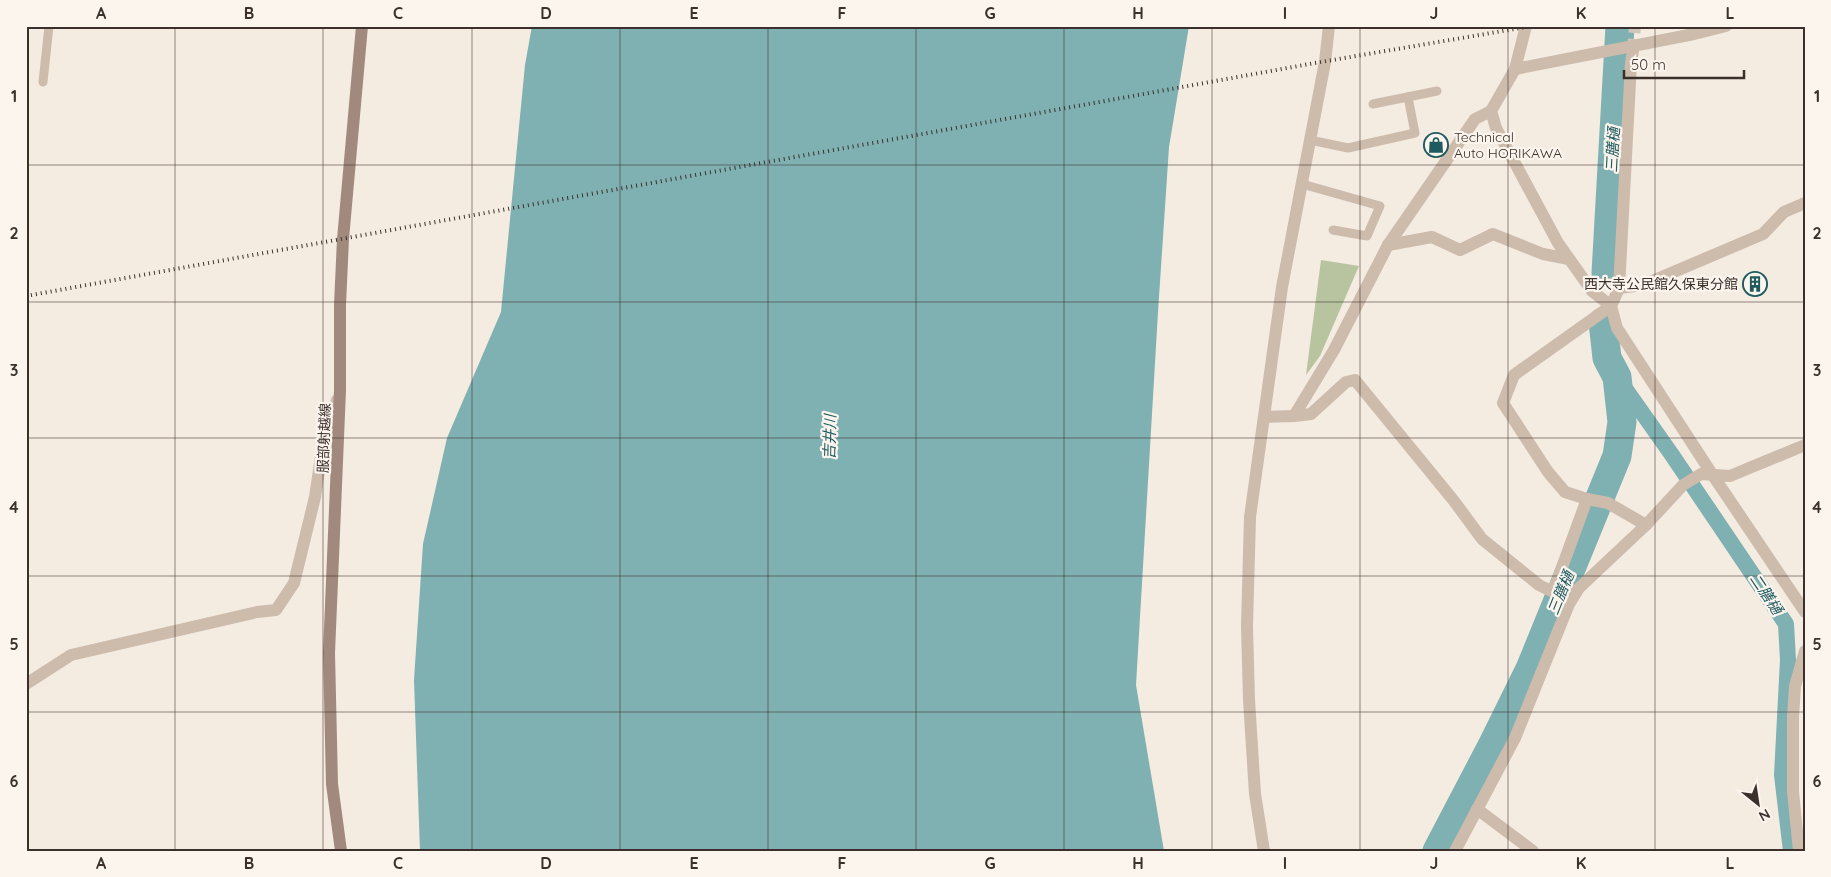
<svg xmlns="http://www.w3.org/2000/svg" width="1831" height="877" font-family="Quicksand,'Noto Sans JP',sans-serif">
  <rect width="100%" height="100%" fill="#f4ebe1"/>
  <path fill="#b8c4a0" d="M 1321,260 L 1359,266 L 1320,356 L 1306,375 Z"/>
  <path fill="#7fb0b2" d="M 532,26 L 1189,26 L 1169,147 L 1158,312 L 1136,685 L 1164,851 L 420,851 L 414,680 L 423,544 L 447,438 L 501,312 L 525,65 Z"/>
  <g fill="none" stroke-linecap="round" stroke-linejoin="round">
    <path stroke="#7fb0b2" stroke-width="16" d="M 1617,377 L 1672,455 L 1786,624 L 1788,660 L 1782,775 L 1791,851"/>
    <g stroke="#7fb0b2" stroke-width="29">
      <path d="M 1606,273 L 1620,26"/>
      <path d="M 1437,851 L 1493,744 L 1530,669 L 1617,456 L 1622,422 L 1617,377 L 1607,358 L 1603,322"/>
    </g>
    <path stroke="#cfc6bd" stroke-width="12" stroke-dasharray="12 6" stroke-linecap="butt" d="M 1633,51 L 1635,26"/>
    <g stroke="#cdbbac" stroke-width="9">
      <path d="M 43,82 L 49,26"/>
      <path d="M 1373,104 L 1437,91"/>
      <path d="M 1310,140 L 1348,148 L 1415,133 L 1408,97"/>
      <path d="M 1302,184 L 1380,206 L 1367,236 L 1333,230"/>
    </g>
    <g stroke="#cdbbac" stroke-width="12">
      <path d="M 1526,26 L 1515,69 L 1491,111 L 1496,128 L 1558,243 L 1592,291 L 1611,306 L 1617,328 L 1712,474 L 1805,612"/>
      <path d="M 1633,51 L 1631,63 L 1619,288 L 1611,306 L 1514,375 L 1503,403 L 1548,472 L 1565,492 L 1587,499 L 1608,503 L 1646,525"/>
      <path d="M 1515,69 L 1694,34 L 1726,26"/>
      <path d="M 1388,245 L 1432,237 L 1460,250 L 1493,234 L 1543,254 L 1569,259"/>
      <path d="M 1619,288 L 1643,285 L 1763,234 L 1784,212 L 1805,203"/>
      <path d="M 1294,416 L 1311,414 L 1346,382 L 1355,380 L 1454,501 L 1482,539 L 1539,585 L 1553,592 L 1569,604"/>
      <path d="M 1265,417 L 1294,416 L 1334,350 L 1388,245 L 1475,119 L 1491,111"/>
      <path d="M 1553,592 L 1587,499"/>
      <path d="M 26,684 L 71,655 L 257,612 L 276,610 L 294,583 L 315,497 L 323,444 L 337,400"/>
      <path d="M 1477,809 L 1533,851"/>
      <path d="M 1455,851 L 1515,738 L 1569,604 L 1579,588 L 1646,525 L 1683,485 L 1701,474 L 1730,476 L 1805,445"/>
      <path d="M 1799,851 L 1793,792 L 1793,717 L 1795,686 L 1805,651"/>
    </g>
    <path stroke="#cdbbac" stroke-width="12" d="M 1264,851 L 1255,794 L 1249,700 L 1247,626 L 1250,517 L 1282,287 L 1325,62 L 1329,26"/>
    <path stroke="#a18a7d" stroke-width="12" d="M 341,851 L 332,784 L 329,653 L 340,390 L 340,305 L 343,239 L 362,26"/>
    <path stroke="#3b302b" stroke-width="4" stroke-dasharray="1 4" stroke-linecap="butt" d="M 26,296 L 1315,63 L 1532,26"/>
  </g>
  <path fill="none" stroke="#3b302b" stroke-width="1" stroke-opacity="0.55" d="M 175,26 L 175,851M 323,26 L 323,851M 472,26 L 472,851M 620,26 L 620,851M 768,26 L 768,851M 916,26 L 916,851M 1064,26 L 1064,851M 1212,26 L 1212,851M 1360,26 L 1360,851M 1508,26 L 1508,851M 1655,26 L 1655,851M 26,165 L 1805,165M 26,302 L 1805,302M 26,438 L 1805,438M 26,576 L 1805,576M 26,712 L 1805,712"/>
  <defs>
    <symbol id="shop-ring" viewBox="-11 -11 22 22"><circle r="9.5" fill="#fbf5ee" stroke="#1f5a5e" stroke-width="1.5"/><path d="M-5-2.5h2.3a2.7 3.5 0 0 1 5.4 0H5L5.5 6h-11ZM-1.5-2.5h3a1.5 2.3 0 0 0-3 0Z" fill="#1f5a5e"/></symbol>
    <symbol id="building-ring" viewBox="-11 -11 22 22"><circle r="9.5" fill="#fbf5ee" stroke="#1f5a5e" stroke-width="1.5"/><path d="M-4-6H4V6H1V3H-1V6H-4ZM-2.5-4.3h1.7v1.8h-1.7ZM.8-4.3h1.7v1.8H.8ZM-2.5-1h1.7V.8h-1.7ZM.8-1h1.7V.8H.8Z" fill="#1f5a5e"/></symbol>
  </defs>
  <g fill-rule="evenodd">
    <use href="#shop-ring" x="1422" y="131" width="28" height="28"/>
    <use href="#building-ring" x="1741" y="270" width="28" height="28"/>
  </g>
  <g text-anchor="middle" stroke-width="4.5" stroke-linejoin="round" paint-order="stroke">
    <g font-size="14" fill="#3b302b" stroke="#fbf5ee" text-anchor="start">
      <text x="1454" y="142">Technical<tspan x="1454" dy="16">Auto HORIKAWA</tspan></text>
      <text x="1738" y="289" text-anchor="end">西大寺公民館久保東分館</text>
    </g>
    <g font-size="14" fill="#3b302b" stroke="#fbf5ee">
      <text transform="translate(324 438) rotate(-88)" y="5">服部射越線</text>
    </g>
    <g font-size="15" font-style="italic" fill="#1f5a5e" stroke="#fbf5ee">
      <text transform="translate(1613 150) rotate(-87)" y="5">三膳樋</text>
      <text transform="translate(830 437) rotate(-89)" y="5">吉井川</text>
      <text transform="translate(1561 593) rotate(-68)" y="5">三膳樋</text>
      <text transform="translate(1766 594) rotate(56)" y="5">二膳樋</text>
    </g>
  </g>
  <rect width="1831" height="877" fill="none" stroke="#fbf5ee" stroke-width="55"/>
  <g transform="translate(1758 804) rotate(150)" stroke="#fbf5ee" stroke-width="4" paint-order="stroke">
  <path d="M0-4L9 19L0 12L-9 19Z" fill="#3b302b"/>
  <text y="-8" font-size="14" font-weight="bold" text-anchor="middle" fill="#3b302b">N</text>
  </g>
  <path d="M1624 70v8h120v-8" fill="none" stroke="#3b302b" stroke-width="2.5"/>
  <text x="1631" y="70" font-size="15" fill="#3b302b" stroke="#fbf5ee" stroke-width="4" paint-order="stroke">50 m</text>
  <rect x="28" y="28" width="1776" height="822" fill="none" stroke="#3b302b" stroke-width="2"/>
  <g font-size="16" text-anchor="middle" font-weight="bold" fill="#3b302b">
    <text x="101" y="19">A</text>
    <text x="249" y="19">B</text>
    <text x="398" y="19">C</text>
    <text x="546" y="19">D</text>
    <text x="694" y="19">E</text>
    <text x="842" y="19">F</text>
    <text x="990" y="19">G</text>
    <text x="1138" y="19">H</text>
    <text x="1285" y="19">I</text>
    <text x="1434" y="19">J</text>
    <text x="1581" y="19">K</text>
    <text x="1730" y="19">L</text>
    <text x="14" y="102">1</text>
    <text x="1817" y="102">1</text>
    <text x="14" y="239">2</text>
    <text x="1817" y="239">2</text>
    <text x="14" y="376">3</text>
    <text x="1817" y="376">3</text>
    <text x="14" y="513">4</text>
    <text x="1817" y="513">4</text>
    <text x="14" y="650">5</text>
    <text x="1817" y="650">5</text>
    <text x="14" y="787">6</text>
    <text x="1817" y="787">6</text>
    <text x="101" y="869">A</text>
    <text x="249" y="869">B</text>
    <text x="398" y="869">C</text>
    <text x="546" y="869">D</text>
    <text x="694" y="869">E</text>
    <text x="842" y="869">F</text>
    <text x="990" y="869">G</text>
    <text x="1138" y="869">H</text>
    <text x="1285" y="869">I</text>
    <text x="1434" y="869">J</text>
    <text x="1581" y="869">K</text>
    <text x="1730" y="869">L</text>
  </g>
</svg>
